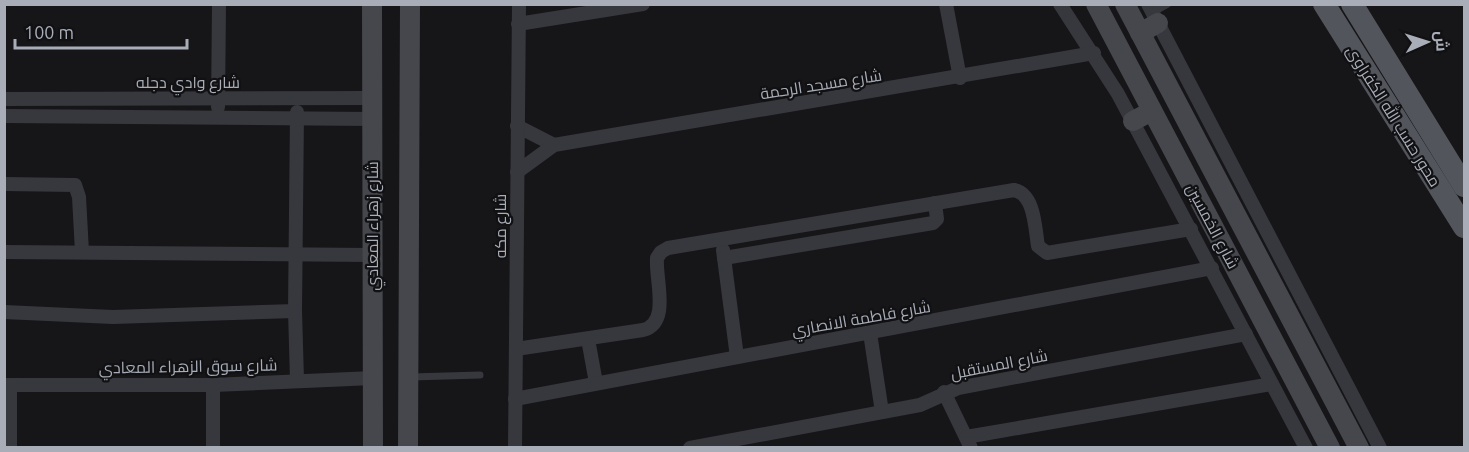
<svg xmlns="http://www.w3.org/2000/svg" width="1469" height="452" font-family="Ubuntu,Cairo,sans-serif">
  <rect width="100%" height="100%" fill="#161618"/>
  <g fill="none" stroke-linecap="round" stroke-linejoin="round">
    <g stroke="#37383d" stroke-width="7">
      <path d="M 1152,13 L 1168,4"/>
      <path d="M 411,377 L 480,375"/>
    </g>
    <g stroke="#37383d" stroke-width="14">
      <path d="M 946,4 L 960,78"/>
      <path d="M 1060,4 L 1118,94 L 1306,448"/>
      <path d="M 1148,4 L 1380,448"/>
      <path d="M 518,24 L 643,4"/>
      <path d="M 4,99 L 372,98"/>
      <path d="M 218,107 L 219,4"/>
      <path d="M 297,112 L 295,311 L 297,380"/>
      <path d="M 4,116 L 372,119"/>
      <path d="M 517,126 L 554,145"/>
      <path d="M 517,172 L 554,145 L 1094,53"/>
      <path d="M 4,184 L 75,185 L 79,197 L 82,252"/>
      <path d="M 723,250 L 737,357"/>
      <path d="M 4,252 L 371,255"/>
      <path d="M 724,258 L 933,223 L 937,219 L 935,203"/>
      <path d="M 4,312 L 113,317 L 295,311"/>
      <path d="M 870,333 L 882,412"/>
      <path d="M 588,339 L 596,383"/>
      <path d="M 516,349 L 643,330 C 671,323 655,279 657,258 L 661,252 L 668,248 L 1014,190 C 1035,194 1035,229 1038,246 L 1047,253 L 1191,229"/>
      <path d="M 4,385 L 213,385 L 373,378"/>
      <path d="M 213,385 L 213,448"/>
      <path d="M 944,392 L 971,448"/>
      <path d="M 515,399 L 1212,268"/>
      <path d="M 966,437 L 1272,384"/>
      <path d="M 10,448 L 10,385"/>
      <path d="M 515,448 L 519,4"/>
      <path d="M 690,448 L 920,405 L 958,388 L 1246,334"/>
    </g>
    <g stroke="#45474d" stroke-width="20">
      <path d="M 372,4 L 373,448"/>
      <path d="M 1096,4 L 1330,448"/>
      <path d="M 1125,4 L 1359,448"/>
      <path d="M 1140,33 L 1158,23"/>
      <path d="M 1133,121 L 1152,111"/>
      <path d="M 408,448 L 410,4"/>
    </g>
    <g stroke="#53555c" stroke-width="22">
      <path d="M 1324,4 L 1464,227"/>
      <path d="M 1352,4 L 1464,186"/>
    </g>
  </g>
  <g text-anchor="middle" stroke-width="4.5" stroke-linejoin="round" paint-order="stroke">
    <g font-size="16" fill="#a8adb8" stroke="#111113">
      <text x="188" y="88">شارع وادي دجله</text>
      <text transform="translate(821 84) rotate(-9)" y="6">شارع مسجد الرحمة</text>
      <text transform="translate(1394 116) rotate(58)" y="6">محور حسب الله الكفراوى</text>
      <text transform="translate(372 226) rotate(-90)" y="6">شارع زهراء المعادي</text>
      <text transform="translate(500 226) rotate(-90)" y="6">شارع مكه</text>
      <text transform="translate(1213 226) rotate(62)" y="6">شارع الخمسين</text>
      <text transform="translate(861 318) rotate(-10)" y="6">شارع فاطمة الانصاري</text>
      <text transform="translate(999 364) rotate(-11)" y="6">شارع المستقبل</text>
      <text transform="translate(188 366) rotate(-1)" y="6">شارع سوق الزهراء المعادي</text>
    </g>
  </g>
  <rect width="1469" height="452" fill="none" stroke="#a8adb8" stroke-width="12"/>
  <g transform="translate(1427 42) rotate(87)" stroke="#111113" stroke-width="4.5" paint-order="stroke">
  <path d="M0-4.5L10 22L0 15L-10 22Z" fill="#a8adb8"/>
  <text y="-9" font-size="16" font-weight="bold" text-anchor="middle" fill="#a8adb8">ش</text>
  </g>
  <path d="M15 39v9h172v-9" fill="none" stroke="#a8adb8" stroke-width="3"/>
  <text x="24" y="39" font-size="18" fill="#a8adb8" stroke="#111113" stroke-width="4.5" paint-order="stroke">100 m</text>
</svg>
